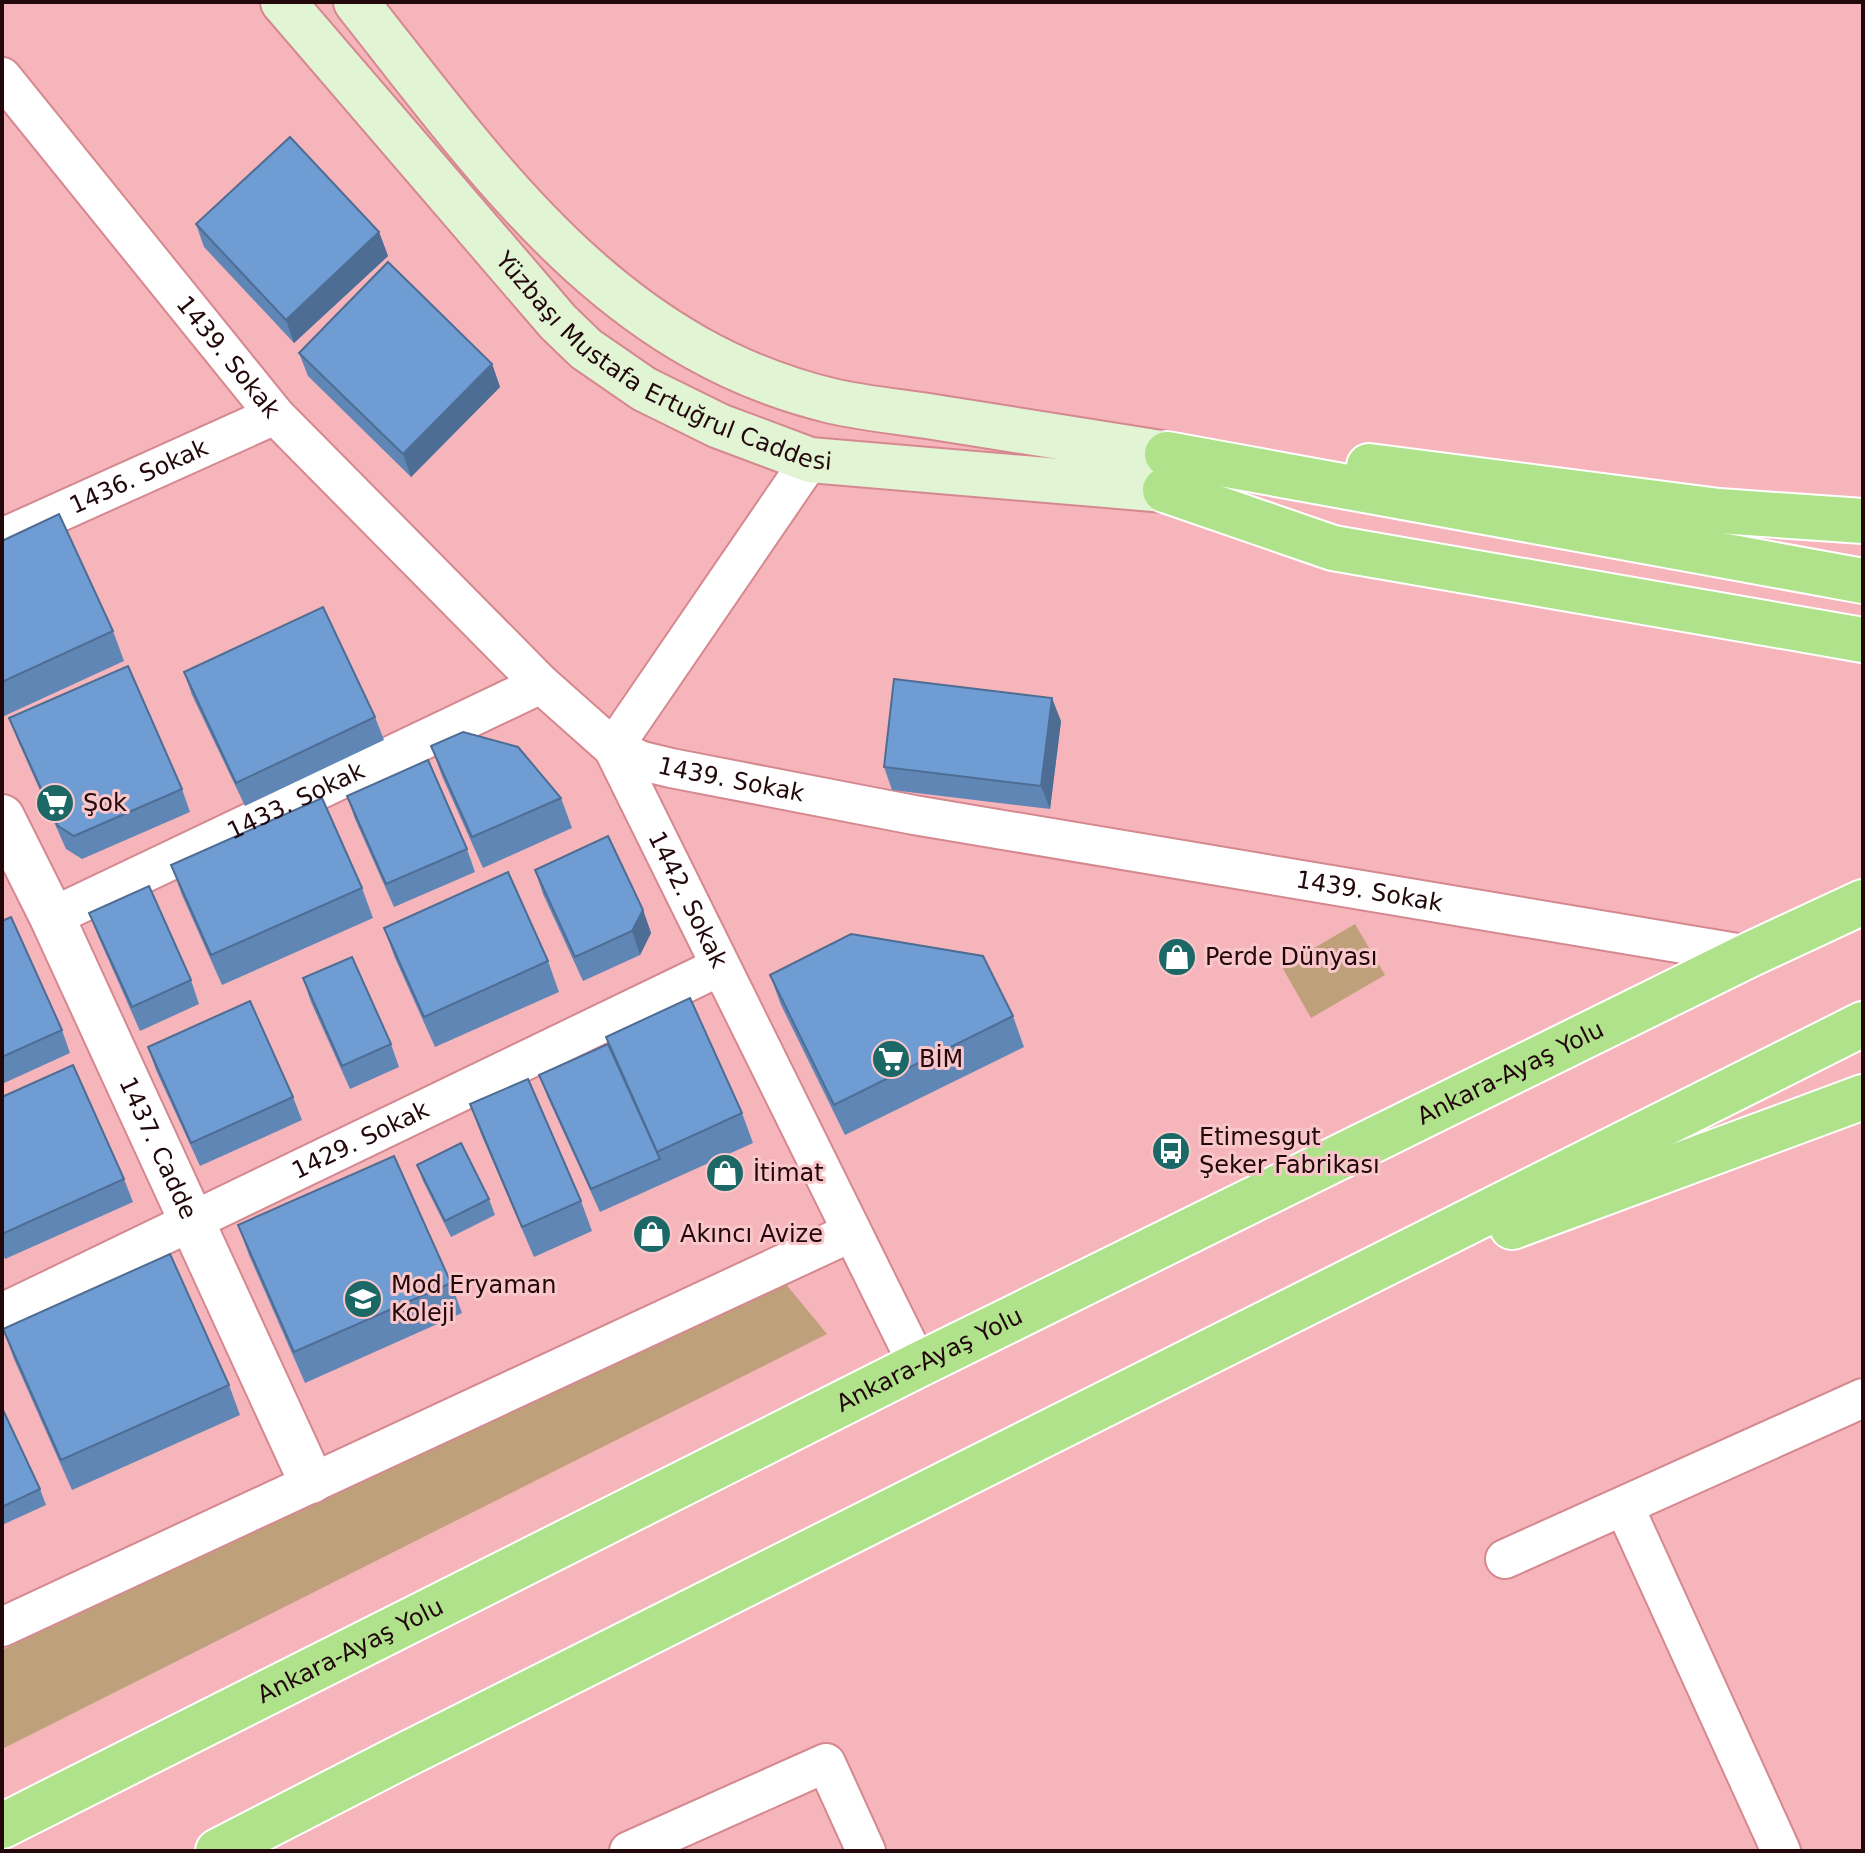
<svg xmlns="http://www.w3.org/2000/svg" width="1865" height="1853" font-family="'DejaVu Sans',sans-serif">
  <rect width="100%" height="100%" fill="#f6b5ba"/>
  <g fill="#bea17b">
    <path d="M 1355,924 L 1385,975 L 1311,1018 L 1282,967 Z"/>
    <path d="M 785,1283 L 827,1334 L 2,1749 L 2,1650 Z"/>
  </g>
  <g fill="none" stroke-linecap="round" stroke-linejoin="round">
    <defs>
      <g id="minor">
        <path id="s1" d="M 2,77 L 275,415 L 541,684 L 613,748 L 642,761 L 671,768 L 914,815 L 1749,955"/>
        <path id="s2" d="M 810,460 L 613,748 L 918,1365"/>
        <path id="s3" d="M 2,538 L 275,415"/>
        <path id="s4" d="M 52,917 L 541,684"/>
        <path id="s5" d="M 2,1313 L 719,967"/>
        <path d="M 1624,1506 L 1781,1851"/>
        <path d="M 1505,1559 L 1863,1398"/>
        <path d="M 2,1627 L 852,1232"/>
        <path d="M 629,1851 L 826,1763 L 866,1851"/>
      </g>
      <g id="tertiary">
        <path id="s6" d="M 2,817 L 52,917 L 311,1481"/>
      </g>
      <g id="secondary">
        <path id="s7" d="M 283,2 L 558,322 L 586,349 L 644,389 L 719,426 L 810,460 L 1165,490"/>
        <path d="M 356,2 C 489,170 610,348 832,401 C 867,409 904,412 940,418 C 1016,430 1091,442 1167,454"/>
      </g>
      <g id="trunk">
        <path d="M 1167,454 L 1863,581"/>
        <path d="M 1369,466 L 1719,511 L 1863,521"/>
        <path d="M 1165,490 L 1333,548 L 1863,640"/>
        <path d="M 1512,1227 L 1863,1097"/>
        <path id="s8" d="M 2,1826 L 918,1365 L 1749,955 L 1863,902"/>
        <path d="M 218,1851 L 399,1758 L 1863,1024"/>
      </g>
    </defs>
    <use href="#minor" stroke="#d5888f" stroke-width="42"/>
    <use href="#tertiary" stroke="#d5888f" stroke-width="48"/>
    <use href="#secondary" stroke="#d5888f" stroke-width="48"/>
    <use href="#trunk" stroke="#fff" stroke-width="48"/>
    <use href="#minor" stroke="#fff" stroke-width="38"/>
    <use href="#tertiary" stroke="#fff" stroke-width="44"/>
    <use href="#secondary" stroke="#e1f4d4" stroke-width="44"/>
    <use href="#trunk" stroke="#afe28b" stroke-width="44"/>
  </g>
  <g fill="#5f86b5">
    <path d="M 196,224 L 379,232 L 388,256 L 294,343 L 204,247 Z"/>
    <path d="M 299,353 L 492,364 L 500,387 L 411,477 L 308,376 Z"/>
    <path d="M 2,541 L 113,631 L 124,661 L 2,717 Z"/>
    <path d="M 184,672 L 375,717 L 384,740 L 245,806 L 192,695 Z"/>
    <path d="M 9,718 L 182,789 L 190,812 L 82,859 L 66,849 L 18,741 Z"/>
    <path d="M 1061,721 L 1050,809 L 892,790 L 884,767 Z"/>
    <path d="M 431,746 L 561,798 L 572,828 L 483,868 L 442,776 Z"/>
    <path d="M 347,796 L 467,849 L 475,872 L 394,907 L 355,819 Z"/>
    <path d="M 171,865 L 362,888 L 373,918 L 222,985 L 182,895 Z"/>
    <path d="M 535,870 L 643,910 L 651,933 L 640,955 L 583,981 L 543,894 Z"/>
    <path d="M 89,913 L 191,980 L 199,1004 L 140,1031 L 98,936 Z"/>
    <path d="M 2,921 L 62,1030 L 70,1053 L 2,1084 Z"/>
    <path d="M 384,928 L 548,961 L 559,992 L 435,1047 L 395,958 Z"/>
    <path d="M 770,975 L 1013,1016 L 1024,1047 L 845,1135 L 781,1005 Z"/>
    <path d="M 303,978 L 391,1044 L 399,1067 L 350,1089 L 311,1002 Z"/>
    <path d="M 148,1047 L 293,1097 L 302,1120 L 200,1166 L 156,1070 Z"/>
    <path d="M 539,1075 L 742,1113 L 753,1143 L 600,1212 L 548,1098 Z"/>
    <path d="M 2,1097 L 124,1179 L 133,1202 L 5,1259 L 2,1253 Z"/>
    <path d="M 470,1104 L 581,1201 L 592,1231 L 534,1257 L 481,1134 Z"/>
    <path d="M 417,1165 L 489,1199 L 495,1215 L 451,1237 L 423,1181 Z"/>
    <path d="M 238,1225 L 451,1283 L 462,1313 L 305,1383 L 249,1255 Z"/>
    <path d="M 3,1329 L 229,1385 L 240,1415 L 72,1490 L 14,1359 Z"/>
    <path d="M 2,1411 L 40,1489 L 46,1505 L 2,1525 Z"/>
  </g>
  <g fill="#4e6d94">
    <path d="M 379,232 L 388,256 L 294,343 L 286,320 Z"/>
    <path d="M 492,364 L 500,387 L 411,477 L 403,454 Z"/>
    <path d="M 1052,698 L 1061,721 L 1050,809 L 1041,786 Z"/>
    <path d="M 643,910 L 651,933 L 640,955 L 632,931 Z"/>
  </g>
  <g fill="#6f9cd3" stroke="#4e6d94" stroke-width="2">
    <path d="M 290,137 L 379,232 L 286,320 L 196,224 Z"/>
    <path d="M 388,262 L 492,364 L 403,454 L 299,353 Z"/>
    <path d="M 59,514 L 113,631 L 2,682 L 2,541 Z"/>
    <path d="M 323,607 L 375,717 L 236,783 L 184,672 Z"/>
    <path d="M 128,666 L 182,789 L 74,836 L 58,826 L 9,718 Z"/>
    <path d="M 894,679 L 1052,698 L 1041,786 L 884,767 Z"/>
    <path d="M 463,732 L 518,747 L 561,798 L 472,837 L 431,746 Z"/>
    <path d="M 428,760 L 467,849 L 386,884 L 347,796 Z"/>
    <path d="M 322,798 L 362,888 L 211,955 L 171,865 Z"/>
    <path d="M 608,836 L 643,910 L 632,931 L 575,957 L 535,870 Z"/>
    <path d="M 508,872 L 548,961 L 424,1017 L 384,928 Z"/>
    <path d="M 149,886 L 191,980 L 132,1007 L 89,913 Z"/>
    <path d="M 11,917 L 62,1030 L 2,1057 L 2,921 Z"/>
    <path d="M 851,934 L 983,956 L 1013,1016 L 834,1105 L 770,975 Z"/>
    <path d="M 352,957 L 391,1044 L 342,1066 L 303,978 Z"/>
    <path d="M 690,998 L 742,1113 L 657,1152 L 606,1037 Z"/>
    <path d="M 250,1001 L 293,1097 L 191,1143 L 148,1047 Z"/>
    <path d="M 608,1044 L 660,1159 L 591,1189 L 539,1075 Z"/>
    <path d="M 73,1065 L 124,1179 L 2,1234 L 2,1097 Z"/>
    <path d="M 528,1079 L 581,1201 L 522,1227 L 470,1104 Z"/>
    <path d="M 461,1143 L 489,1199 L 445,1221 L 417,1165 Z"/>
    <path d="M 394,1156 L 451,1283 L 294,1352 L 238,1225 Z"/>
    <path d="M 170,1254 L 229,1385 L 61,1460 L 3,1329 Z"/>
    <path d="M 3,1410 L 40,1489 L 2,1507 L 2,1411 Z"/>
  </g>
  <defs>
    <symbol id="supermarket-disc" viewBox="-11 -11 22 22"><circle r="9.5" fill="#1b6867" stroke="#f9c7ca"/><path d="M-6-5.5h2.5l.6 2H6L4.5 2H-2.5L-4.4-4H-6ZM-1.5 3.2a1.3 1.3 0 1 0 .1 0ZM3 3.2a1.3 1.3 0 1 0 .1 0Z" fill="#fff"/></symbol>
    <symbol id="shop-disc" viewBox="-11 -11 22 22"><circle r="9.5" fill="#1b6867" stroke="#f9c7ca"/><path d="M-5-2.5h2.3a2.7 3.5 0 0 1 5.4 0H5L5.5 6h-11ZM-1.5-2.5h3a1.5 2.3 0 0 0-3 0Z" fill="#fff"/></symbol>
    <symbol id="bus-disc" viewBox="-11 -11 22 22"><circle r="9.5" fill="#1b6867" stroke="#f9c7ca"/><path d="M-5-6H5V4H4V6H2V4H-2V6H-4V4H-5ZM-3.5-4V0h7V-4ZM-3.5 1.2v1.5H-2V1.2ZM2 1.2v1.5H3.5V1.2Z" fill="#fff"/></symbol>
    <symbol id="school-disc" viewBox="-11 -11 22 22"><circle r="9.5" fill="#1b6867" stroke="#f9c7ca"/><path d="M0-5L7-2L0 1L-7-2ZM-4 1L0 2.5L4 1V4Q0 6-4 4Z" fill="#fff"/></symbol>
  </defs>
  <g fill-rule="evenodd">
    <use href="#supermarket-disc" x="33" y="781" width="44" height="44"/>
    <use href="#shop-disc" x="1155" y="935" width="44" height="44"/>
    <use href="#supermarket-disc" x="869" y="1037" width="44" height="44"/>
    <use href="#bus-disc" x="1149" y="1129" width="44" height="44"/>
    <use href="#shop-disc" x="703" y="1151" width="44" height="44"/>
    <use href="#shop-disc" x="630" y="1212" width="44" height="44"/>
    <use href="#school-disc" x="341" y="1277" width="44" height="44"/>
  </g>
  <g text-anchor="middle" stroke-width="6" stroke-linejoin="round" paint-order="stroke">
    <g font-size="24" fill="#22070b" stroke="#f9c7ca">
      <text dy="8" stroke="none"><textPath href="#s7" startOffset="534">Yüzbaşı Mustafa Ertuğrul Caddesi</textPath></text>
      <text dy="8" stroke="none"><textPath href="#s1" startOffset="360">1439. Sokak</textPath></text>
      <text dy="8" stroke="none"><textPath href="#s3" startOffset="150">1436. Sokak</textPath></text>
      <text dy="8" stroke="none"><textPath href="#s1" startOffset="1032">1439. Sokak</textPath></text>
      <text dy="8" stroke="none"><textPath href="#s4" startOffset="270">1433. Sokak</textPath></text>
      <text dy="8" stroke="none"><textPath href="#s1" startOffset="1680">1439. Sokak</textPath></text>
      <text dy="8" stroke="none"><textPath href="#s2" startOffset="518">1442. Sokak</textPath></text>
      <text dy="8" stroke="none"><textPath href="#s8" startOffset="1686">Ankara-Ayaş Yolu</textPath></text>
      <text dy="8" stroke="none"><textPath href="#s5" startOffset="398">1429. Sokak</textPath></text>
      <text dy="8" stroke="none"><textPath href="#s6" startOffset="366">1437. Cadde</textPath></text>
      <text dy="8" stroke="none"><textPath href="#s8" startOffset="1038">Ankara-Ayaş Yolu</textPath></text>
      <text dy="8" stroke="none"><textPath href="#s8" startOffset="390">Ankara-Ayaş Yolu</textPath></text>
    </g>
    <g font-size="24" fill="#22070b" stroke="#f9c7ca" text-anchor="start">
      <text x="83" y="811">Şok</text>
      <text x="1205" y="965">Perde Dünyası</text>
      <text x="919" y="1067">BİM</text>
      <text x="1199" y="1145">Etimesgut<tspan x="1199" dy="28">Şeker Fabrikası</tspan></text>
      <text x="753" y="1181">İtimat</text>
      <text x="680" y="1242">Akıncı Avize</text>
      <text x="391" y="1293">Mod Eryaman<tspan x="391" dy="28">Koleji</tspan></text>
    </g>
  </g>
  <rect width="1865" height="1853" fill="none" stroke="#22070b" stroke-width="8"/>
</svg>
